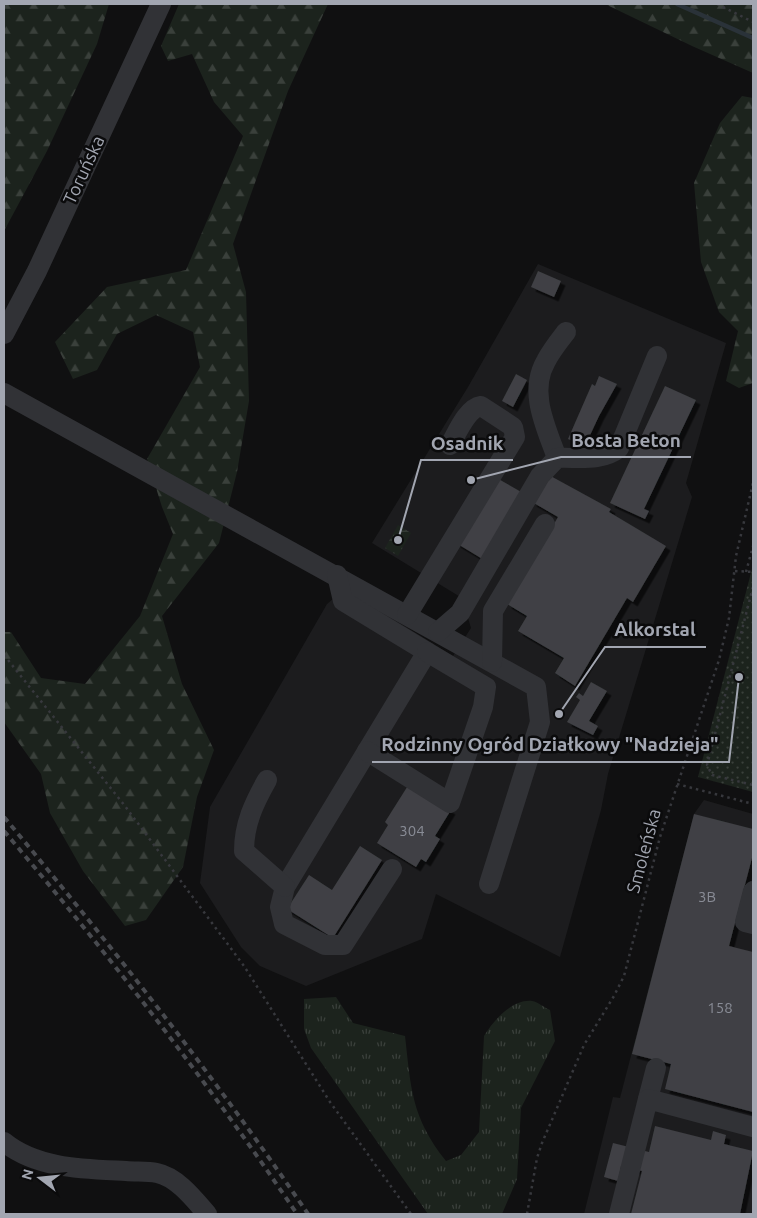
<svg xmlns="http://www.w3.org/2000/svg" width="757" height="1218" font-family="Ubuntu,sans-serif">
  <defs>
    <pattern id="grass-tufts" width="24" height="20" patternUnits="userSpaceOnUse" patternTransform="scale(1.25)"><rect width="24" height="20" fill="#1c231d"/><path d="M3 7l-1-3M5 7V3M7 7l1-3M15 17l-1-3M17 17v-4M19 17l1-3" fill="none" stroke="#3a403b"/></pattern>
    <pattern id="forest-firs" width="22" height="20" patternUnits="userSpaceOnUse" patternTransform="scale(1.25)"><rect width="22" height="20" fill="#1c231d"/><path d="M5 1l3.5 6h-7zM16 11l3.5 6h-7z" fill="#3a403b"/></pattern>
    <pattern id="wetland-marsh" width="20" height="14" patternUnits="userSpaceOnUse" patternTransform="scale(1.25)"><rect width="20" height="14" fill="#1c231d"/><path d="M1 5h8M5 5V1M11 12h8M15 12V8" fill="none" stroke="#3a403b"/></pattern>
    <pattern id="garden-dots" width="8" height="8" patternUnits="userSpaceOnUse" patternTransform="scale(1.25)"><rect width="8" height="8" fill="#1c231d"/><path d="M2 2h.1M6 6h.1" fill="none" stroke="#3a403b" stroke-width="1.8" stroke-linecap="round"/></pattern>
    <filter id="shadow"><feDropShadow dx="4.5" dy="4.5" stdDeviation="0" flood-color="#0009"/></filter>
  </defs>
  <rect width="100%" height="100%" fill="#101011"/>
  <g fill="#1c1c1e">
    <path d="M 538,264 L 726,343 L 686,483 L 692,497 L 608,774 L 601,810 L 560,957 L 436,894 L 422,939 L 306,986 L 260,966 L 241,947 L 200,883 L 210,807 L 327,604 L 345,589 L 453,656 L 471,628 L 462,598 L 372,543 L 468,387 Z"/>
    <path d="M 704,800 L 753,814 L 753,1214 L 584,1214 L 613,1097 L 620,1098 L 694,814 Z"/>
  </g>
  <path fill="url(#grass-tufts)" d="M 336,997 L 353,1023 L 405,1036 C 411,1088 411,1117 446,1161 L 461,1155 L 479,1132 L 484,1036 C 493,1021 512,999 532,1001 C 538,1002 545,1008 550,1010 L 555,1041 L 521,1108 L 517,1179 L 502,1214 L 428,1214 L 311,1048 L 304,1029 L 304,999 Z"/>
  <g fill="url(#forest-firs)">
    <path d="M 4,4 L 109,4 L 97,44 L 47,151 L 4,231 Z"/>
    <path d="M 179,4 L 328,4 L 288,91 L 233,244 L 246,292 L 249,401 L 237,472 L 219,543 L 162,616 L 182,684 L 214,750 L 197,797 L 183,867 L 146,920 L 125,926 L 83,871 L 50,813 L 41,774 L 4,722 L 4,632 L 11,632 L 41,678 L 85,684 L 140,616 L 173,534 L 162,507 L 147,459 L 200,367 L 193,332 L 156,315 L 117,334 L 97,370 L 73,379 L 55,342 L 107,287 L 186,270 L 243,136 L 214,102 L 192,54 L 168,61 L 161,46 Z"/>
    <path d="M 605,4 L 753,4 L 753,73 L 692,46 Z"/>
    <path d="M 742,96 L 753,98 L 753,383 L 739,388 L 726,381 L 738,331 L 719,312 L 701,262 L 694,183 L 720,123 Z"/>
  </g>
  <path fill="url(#wetland-marsh)" d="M 398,525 L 411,533 L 398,556 L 385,548 Z"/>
  <path fill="url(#garden-dots)" d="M 753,565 L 753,792 L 698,777 Z"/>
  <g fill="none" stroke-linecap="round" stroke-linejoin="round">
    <path stroke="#2a3239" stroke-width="4.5" d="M 677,4 L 753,38"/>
  </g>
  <g fill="#3f4044" filter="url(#shadow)">
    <path d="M 538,271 L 561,281 L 554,297 L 531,287 Z"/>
    <path d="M 516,374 L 527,380 L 513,407 L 502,401 Z"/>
    <path d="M 599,376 L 617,384 L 599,416 L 585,446 L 568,439 L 592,384 L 595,386 Z"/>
    <path d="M 665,386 L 696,400 L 644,509 L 649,511 L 645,519 L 610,503 Z"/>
    <path d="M 547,474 L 611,509 L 609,512 L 666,546 L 633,602 L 627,598 L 575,686 L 555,673 L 564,658 L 518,631 L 527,616 L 507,604 L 558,517 L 532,502 Z"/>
    <path d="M 495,477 L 523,493 L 484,560 L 456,543 Z"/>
    <path d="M 591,682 L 607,691 L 589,721 L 598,726 L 593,735 L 567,722 L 580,700 L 576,697 L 579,693 L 583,696 Z"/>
    <path d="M 409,784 L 451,810 L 435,836 L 440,839 L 426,862 L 421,859 L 416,867 L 377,843 L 388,825 L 385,822 Z"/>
    <path d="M 694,814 L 753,829 L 753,854 L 729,946 L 753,952 L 753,1112 L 665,1089 L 671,1064 L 632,1054 Z"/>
    <path d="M 360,846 L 382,860 L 333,938 L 287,909 L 309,875 L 332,890 Z"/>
    <path d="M 655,1126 L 711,1140 L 713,1131 L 726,1135 L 724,1144 L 753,1151 L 740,1214 L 631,1214 L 642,1171 L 621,1166 L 618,1181 L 604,1177 L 613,1143 L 649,1152 Z"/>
  </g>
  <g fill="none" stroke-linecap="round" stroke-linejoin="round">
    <g stroke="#37383d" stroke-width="2.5" stroke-dasharray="2.5 4" stroke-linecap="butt">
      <path d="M 717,4 L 753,22"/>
      <path d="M 735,571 L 753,572"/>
      <path d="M 746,572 L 753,546"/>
      <path d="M 753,587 L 707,765 L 712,775 L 753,785"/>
      <path d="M 4,655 L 125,806 L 244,966 L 330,1102 L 411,1214"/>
      <path d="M 677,784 L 753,804"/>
      <path d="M 527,1214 L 537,1158 L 542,1143 L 584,1045 L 614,996 L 624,976 L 660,837 L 719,660 L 729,618 L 736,556 L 753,483"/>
    </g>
    <g stroke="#313236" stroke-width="20">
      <path d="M 4,334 L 37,271 L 161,4"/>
      <path d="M 4,393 L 536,687 L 540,722 L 489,884"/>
      <path d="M 557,458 C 546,427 528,392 546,361 C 551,351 559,341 566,332"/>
      <path d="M 337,575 L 343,601 L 427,652 L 285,887 L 280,907 L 284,924 L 325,945 L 343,945 L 392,869"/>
      <path d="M 407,615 L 515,437 L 513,427 L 481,406 C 467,408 457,433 450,445"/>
      <path d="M 438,632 L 460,613 L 540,476 L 557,458 C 578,457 601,462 619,448 L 657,356"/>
      <path d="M 492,662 L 493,611 L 545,524"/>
      <path d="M 367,751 L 450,803 L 483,707 L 486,687 L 427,652"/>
      <path d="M 267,780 C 254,803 244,824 244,851 L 285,887"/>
      <path d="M 753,891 L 745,922 L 753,924"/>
      <path d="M 648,1099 L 656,1068"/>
      <path d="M 4,1142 C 37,1169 85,1169 126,1171 C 136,1172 147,1171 157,1173 C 177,1177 194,1199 207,1214"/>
      <path d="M 619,1214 L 648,1099 L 753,1127"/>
    </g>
    <g stroke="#484a4f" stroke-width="4" stroke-dasharray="6 5" stroke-linecap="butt">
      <path d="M 4,817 C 111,945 214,1076 308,1214"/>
      <path d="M 4,831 C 108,954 207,1081 297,1214"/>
    </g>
  </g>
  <g text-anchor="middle" stroke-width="5" stroke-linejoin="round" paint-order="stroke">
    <g font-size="15" fill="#898c96">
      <text x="412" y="836">304</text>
      <text x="707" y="902">3B</text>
      <text x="720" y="1013">158</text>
    </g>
    <g font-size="18" fill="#a2a6b1" stroke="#0b0b0c">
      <text transform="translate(84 170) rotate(-65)" y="6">Toruńska</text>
      <text transform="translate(644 851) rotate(-75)" y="6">Smoleńska</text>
    </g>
  </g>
  <path fill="none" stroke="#a2a6b1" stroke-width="2" d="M471 480L561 457H691M398 540L421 460H513M559 714L605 647H706M739 677L729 762H372"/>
  <g fill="#a2a6b1" stroke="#0b0b0c" stroke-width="2">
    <circle cx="471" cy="480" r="5"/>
    <circle cx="398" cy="540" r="5"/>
    <circle cx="559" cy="714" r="5"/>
    <circle cx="739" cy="677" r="5"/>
  </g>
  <g font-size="19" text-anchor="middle" font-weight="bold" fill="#a2a6b1" stroke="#0b0b0c" stroke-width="5" stroke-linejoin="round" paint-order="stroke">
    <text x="626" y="447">Bosta Beton</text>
    <text x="467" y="450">Osadnik</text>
    <text x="655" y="636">Alkorstal</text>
    <text x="550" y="751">Rodzinny Ogród Działkowy "Nadzieja"</text>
  </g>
  <rect width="757" height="1218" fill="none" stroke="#a2a6b1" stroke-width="10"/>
  <g transform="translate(40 1178) rotate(286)" stroke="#0b0b0c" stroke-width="4" paint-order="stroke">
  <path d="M0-4L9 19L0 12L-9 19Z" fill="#a2a6b1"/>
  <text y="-8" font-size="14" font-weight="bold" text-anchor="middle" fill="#a2a6b1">N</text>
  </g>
</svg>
